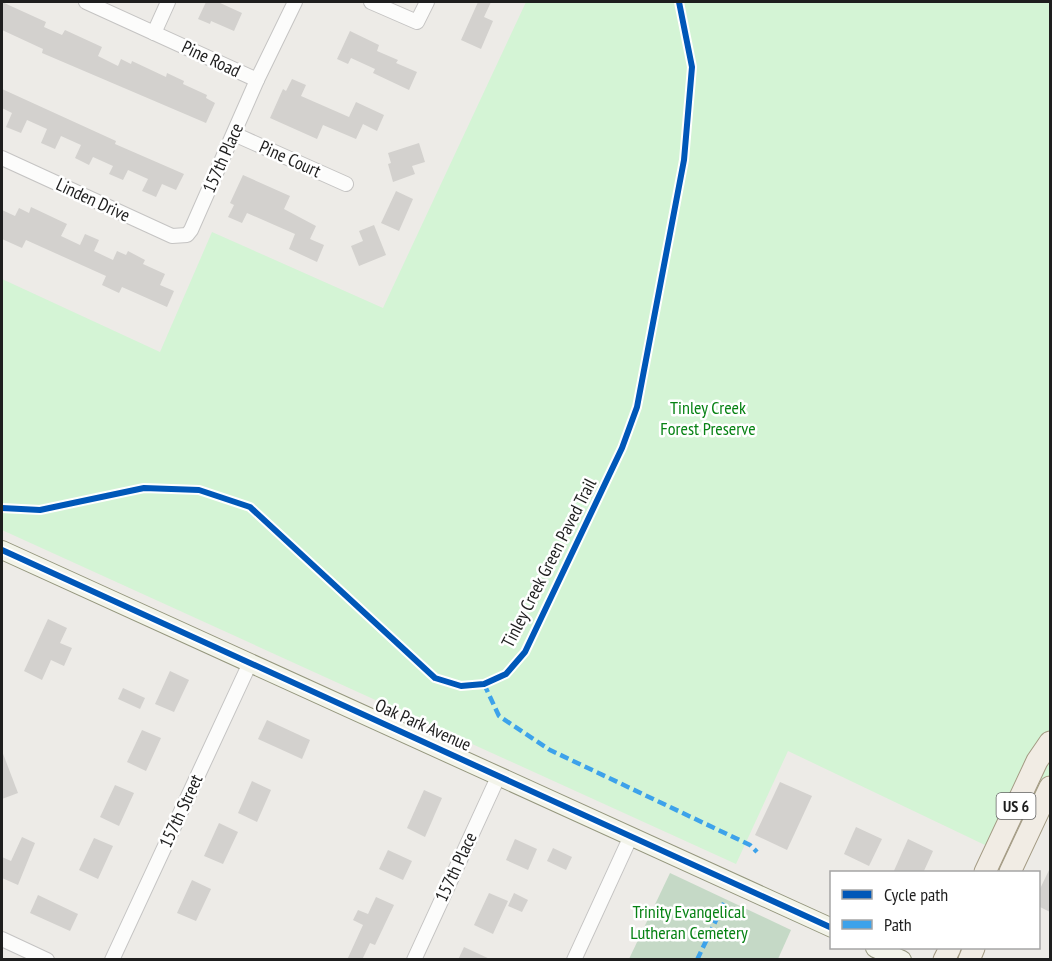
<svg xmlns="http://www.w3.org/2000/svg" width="1052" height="961" font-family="'PT Sans Narrow',sans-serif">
  <rect width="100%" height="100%" fill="#edebe7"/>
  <path fill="#c5d9c6" d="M 670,873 L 791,930 L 778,959 L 629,959 Z"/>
  <path fill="#d4f4d5" d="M 526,2 L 1050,2 L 1050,818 L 1008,799 L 987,846 L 788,751 L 736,864 L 2,530 L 2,279 L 160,352 L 212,232 L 383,308 Z"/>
  <g fill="#d3d1ce">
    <path d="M 2,2 L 46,22 L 44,27 L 62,35 L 65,30 L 102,47 L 98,56 L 118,66 L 121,59 L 131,64 L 132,61 L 166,77 L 167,73 L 184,81 L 183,84 L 207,95 L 206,98 L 215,103 L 206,123 L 42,53 L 43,49 L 2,30 Z"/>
    <path d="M 206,2 L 218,2 L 242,13 L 234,31 L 211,21 L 210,24 L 198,19 Z"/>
    <path d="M 478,2 L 491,2 L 484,17 L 493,21 L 481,49 L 461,40 Z"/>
    <path d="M 350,31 L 379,45 L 377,51 L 398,60 L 396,63 L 417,72 L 409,90 L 373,73 L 375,69 L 351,58 L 348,64 L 337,59 Z"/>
    <path d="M 292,79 L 306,85 L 301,96 L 349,117 L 356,102 L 384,115 L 377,131 L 363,124 L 356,139 L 323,125 L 317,139 L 270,118 L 283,89 L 286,91 Z"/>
    <path d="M 2,89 L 116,141 L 115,144 L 184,174 L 176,190 L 162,184 L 156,197 L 142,191 L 148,179 L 128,170 L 123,180 L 109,174 L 113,166 L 93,157 L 89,165 L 75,158 L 81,145 L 61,136 L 55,149 L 41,143 L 47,129 L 27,120 L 21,133 L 6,127 L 12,113 L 2,108 Z"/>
    <path d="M 419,143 L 425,162 L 412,166 L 415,174 L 393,182 L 388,164 L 391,163 L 388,153 Z"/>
    <path d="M 243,175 L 290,196 L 284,209 L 316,226 L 310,239 L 324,245 L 317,262 L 289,249 L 295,234 L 247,213 L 242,223 L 228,217 L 234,205 L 230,203 Z"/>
    <path d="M 396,191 L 413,199 L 399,231 L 381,223 Z"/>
    <path d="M 31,207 L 67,224 L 61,236 L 80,245 L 85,234 L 99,240 L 94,251 L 113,260 L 117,251 L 126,255 L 128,251 L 145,260 L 143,264 L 165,274 L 160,285 L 174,291 L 167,307 L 122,287 L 119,293 L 102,285 L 106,276 L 26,240 L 22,248 L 2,239 L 2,210 L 15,216 L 19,208 L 29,213 Z"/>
    <path d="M 374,225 L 386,255 L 359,266 L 351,246 L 363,241 L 359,231 Z"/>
    <path d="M 48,619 L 67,628 L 60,643 L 72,648 L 64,666 L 51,660 L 42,680 L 24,671 Z"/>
    <path d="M 170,671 L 189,680 L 174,712 L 155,704 Z"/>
    <path d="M 123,688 L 145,698 L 140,709 L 118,699 Z"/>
    <path d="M 267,720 L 310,740 L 302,759 L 258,739 Z"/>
    <path d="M 142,730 L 161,738 L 146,771 L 127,762 Z"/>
    <path d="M 2,751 L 18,793 L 2,799 Z"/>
    <path d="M 252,781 L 271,790 L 257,822 L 238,813 Z"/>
    <path d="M 780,782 L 812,796 L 787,850 L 755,835 Z"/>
    <path d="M 115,785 L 134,793 L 119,826 L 100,817 Z"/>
    <path d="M 424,790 L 442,798 L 425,837 L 407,828 Z"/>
    <path d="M 219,823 L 238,832 L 223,864 L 204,856 Z"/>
    <path d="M 856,827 L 882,839 L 869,866 L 844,854 Z"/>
    <path d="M 22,837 L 35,843 L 18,885 L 2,878 L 2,857 L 11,861 Z"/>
    <path d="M 94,838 L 113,846 L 98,879 L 79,870 Z"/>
    <path d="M 515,839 L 537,849 L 528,870 L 506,860 Z"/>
    <path d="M 908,839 L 933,851 L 923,873 L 893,873 Z"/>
    <path d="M 553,848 L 572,857 L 566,870 L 547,861 Z"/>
    <path d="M 388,850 L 412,861 L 403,880 L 379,869 Z"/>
    <path d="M 1050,868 L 1050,912 L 1038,906 L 1038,893 Z"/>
    <path d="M 192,880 L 211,889 L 196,921 L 177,913 Z"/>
    <path d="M 489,893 L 508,901 L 493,934 L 474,925 Z"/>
    <path d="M 514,893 L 528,900 L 522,912 L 508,906 Z"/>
    <path d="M 38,895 L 78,914 L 70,931 L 30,913 Z"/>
    <path d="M 376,897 L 394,905 L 375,945 L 370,943 L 362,960 L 347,960 L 363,925 L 353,920 L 358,910 L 368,914 Z"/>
    <path d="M 464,947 L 492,960 L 458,960 Z"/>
  </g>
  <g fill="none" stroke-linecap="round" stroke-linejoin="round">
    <defs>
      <g id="street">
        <path d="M 86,2 L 257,80 L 295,2"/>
        <path d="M 371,2 L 417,22 L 427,2"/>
        <path d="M 154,33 L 168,2"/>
        <path d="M 234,134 L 346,184"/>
        <path d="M 2,158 L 172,236 L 187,235 L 191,230 L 257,80"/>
        <path d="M 2,939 L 47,960"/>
        <path d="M 112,960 L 250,663"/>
        <path d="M 414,960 L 499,775"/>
        <path d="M 574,960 L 631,836"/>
      </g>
      <g id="secondary">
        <path d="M 2,550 L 832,928"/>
        <path d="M 875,948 L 902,960"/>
      </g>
      <g id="primary">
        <path d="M 985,872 L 1037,761 L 1050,742"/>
        <path d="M 1010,872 L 1050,787"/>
        <path d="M 944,960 L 950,948"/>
        <path d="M 969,960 L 974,948"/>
      </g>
    </defs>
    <use href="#street" stroke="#c5c4c3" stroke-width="16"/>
    <use href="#secondary" stroke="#95977e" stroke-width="20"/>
    <use href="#primary" stroke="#a39a83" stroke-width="23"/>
    <use href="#street" stroke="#fcfcfb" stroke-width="14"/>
    <use href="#secondary" stroke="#f3f4ea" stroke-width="18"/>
    <use href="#primary" stroke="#f1ece4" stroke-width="21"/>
    <g stroke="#3da2ea" stroke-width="4.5" stroke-dasharray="9 4.5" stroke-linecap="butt">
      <path d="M 484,684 L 499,716 L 550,750 L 750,845 L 757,852"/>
      <path d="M 697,960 L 725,901"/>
    </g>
    <defs>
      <g id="cycleway">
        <path d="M 2,508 L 40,510 L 144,488 L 199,490 L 250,507 L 435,678 L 461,686 L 484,684 L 506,674 L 525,652 L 622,448 L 637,407 L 684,160 L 692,67 L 679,2"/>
        <path d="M 2,550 L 832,928"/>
      </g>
    </defs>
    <use href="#cycleway" stroke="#fff" stroke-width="10"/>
    <use href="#cycleway" stroke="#0057b8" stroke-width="6"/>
  </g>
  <g text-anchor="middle" stroke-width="5" stroke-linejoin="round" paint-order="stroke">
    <rect fill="#fff" stroke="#626262" stroke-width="1.5" x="996.5" y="793" width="39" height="26" rx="4.5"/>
    <g font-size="16" font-weight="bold" fill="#1e1e1e">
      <text x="1016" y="812">US 6</text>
    </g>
    <g font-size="18" fill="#1e1e1e" stroke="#fff">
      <text transform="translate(211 59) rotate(25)" y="6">Pine Road</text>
      <text transform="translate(223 158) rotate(-66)" y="6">157th Place</text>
      <text transform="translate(290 159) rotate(24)" y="6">Pine Court</text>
      <text transform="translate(93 200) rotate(25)" y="6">Linden Drive</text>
      <text transform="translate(549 563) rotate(-63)" y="6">Tinley Creek Green Paved Trail</text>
      <text transform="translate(423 725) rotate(24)" y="6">Oak Park Avenue</text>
      <text transform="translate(181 811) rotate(-65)" y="6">157th Street</text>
      <text transform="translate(456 867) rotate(-65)" y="6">157th Place</text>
    </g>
    <g font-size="18" fill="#078214" stroke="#fff">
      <text x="708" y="414">Tinley Creek<tspan x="708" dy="21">Forest Preserve</tspan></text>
      <text x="689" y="918">Trinity Evangelical<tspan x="689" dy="21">Lutheran Cemetery</tspan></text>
    </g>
  </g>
  <rect width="1052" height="961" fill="none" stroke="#1e1e1e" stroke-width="6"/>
  <rect x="830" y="871" width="210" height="78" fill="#ffffff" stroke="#a5a5a5" stroke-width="1.5"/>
  <rect x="842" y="890" width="30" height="9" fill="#0057b8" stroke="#a5a5a5" stroke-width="1.5"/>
  <text x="884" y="901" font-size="18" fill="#1e1e1e">Cycle path</text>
  <rect x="842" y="920" width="30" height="9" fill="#3da2ea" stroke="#a5a5a5" stroke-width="1.5"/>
  <text x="884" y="931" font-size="18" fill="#1e1e1e">Path</text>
</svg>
